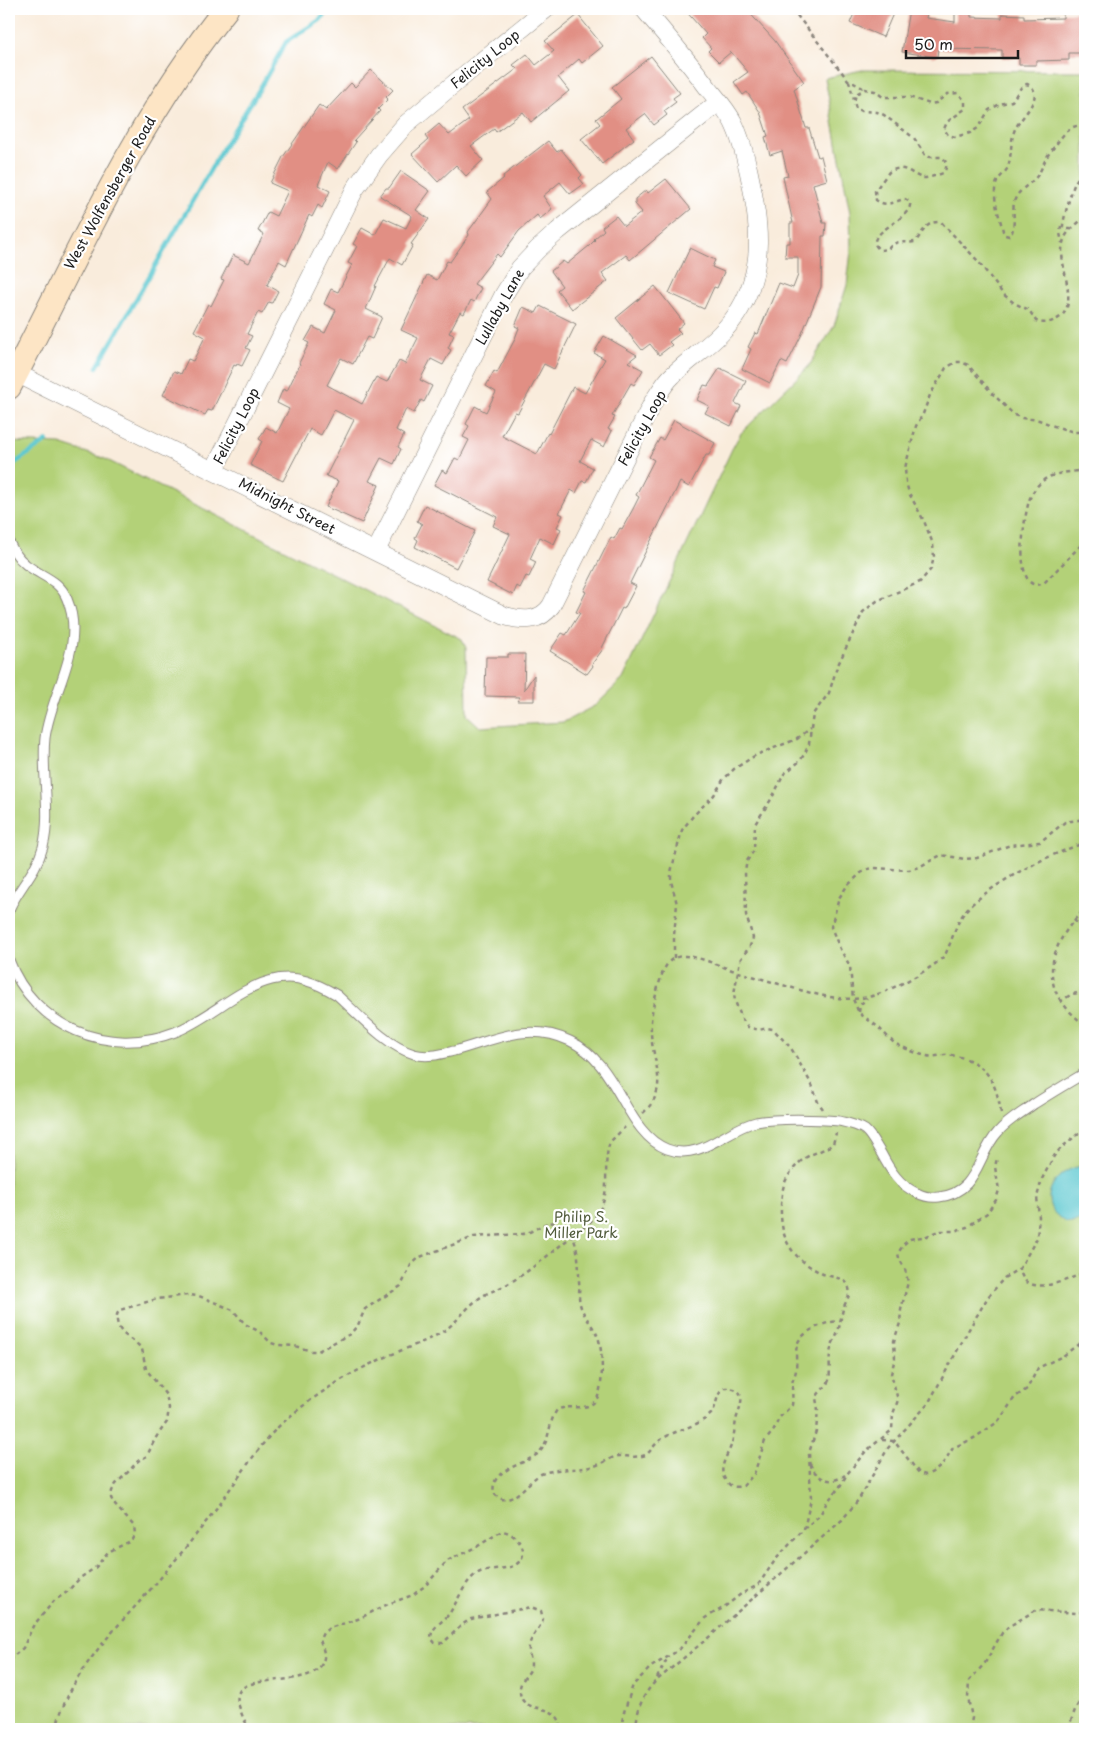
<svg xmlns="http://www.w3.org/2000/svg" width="1094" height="1738" font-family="'Playpen Sans',sans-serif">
  <rect width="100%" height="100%" fill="#fff"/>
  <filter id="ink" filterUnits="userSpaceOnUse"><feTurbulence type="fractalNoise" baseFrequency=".02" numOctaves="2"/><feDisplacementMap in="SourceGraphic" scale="10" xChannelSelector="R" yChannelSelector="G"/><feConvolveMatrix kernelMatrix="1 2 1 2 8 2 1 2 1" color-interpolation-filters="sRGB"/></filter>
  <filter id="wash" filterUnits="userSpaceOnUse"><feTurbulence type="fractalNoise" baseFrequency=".0096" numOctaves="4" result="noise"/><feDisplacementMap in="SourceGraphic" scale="20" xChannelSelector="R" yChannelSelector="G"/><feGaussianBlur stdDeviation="1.12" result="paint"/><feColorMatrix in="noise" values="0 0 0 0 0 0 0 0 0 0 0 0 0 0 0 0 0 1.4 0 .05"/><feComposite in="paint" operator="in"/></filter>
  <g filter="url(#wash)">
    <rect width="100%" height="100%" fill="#f9ecdc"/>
    <path fill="#b3d178" stroke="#68764a" d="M 862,70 L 1085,71 L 1085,1729 L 9,1729 L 9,442 L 60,444 L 103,458 L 462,639 L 466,648 L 467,715 L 480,727 L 564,722 L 596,705 L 623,679 L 733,447 L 741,433 L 809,366 L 834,326 L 847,285 L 851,251 L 850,213 L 825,78 Z"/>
    <path fill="#5bc8d0" stroke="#3c7276" d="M 1085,1166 L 1085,1217 L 1072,1223 L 1065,1222 C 1060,1218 1054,1214 1051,1208 C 1042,1186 1065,1166 1085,1166 Z"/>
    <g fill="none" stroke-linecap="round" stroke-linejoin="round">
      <g stroke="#5bc8d0" stroke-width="4.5">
        <path d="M 97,367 L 223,148 L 260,88 L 286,42 L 320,20 L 329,9"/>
        <path d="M 9,467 L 47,441"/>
      </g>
    </g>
    <g id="blocks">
      <g fill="#e18f84">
        <path d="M 684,9 L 746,9 L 775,41 L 804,82 L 794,89 L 806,128 L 809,128 L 818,157 L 821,156 L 827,180 L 813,184 L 823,223 L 826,223 L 825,236 L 822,236 L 821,287 L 801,336 L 787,364 L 781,361 L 770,383 L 742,369 L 751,349 L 748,347 L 755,333 L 758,334 L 779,283 L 793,288 L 798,275 L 798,257 L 785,257 L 786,243 L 790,243 L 790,223 L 793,223 L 783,177 L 788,176 L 782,151 L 770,155 L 765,137 L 768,136 L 760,112 L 747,92 L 743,95 L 734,82 L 748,72 L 731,52 L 719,62 L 708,51 L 711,48 L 702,38 L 706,34 Z"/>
        <path d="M 856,9 L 895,9 L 883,37 L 850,23 Z"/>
        <path d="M 909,9 L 928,9 L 926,18 L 955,22 L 955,9 L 971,10 L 971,17 L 1002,18 L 1002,14 L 1024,15 L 1024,19 L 1063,18 L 1063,13 L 1081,12 L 1082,53 L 1069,53 L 1069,60 L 1036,61 L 1036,65 L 1019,65 L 1019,58 L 1002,58 L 1002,50 L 938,49 L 937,57 L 902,52 Z"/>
        <path d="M 578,15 L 603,46 L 582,63 L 579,59 L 558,77 L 569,91 L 531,122 L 523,112 L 496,132 L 494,129 L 471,146 L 483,160 L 466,176 L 456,165 L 438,182 L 412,154 L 428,140 L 425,136 L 439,124 L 449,135 L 469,120 L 462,110 L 517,69 L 513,65 L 527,54 L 536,65 L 554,51 L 545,41 Z"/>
        <path d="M 651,56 L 680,93 L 673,98 L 676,102 L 664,111 L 667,115 L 654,125 L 645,114 L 626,128 L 634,139 L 602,164 L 581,139 L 600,124 L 596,119 L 621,99 L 612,87 Z"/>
        <path d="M 371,70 L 393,90 L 386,97 L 388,99 L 378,109 L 380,111 L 354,140 L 356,142 L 338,169 L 328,162 L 318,185 L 330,191 L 322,208 L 318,205 L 312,217 L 309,215 L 286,265 L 279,261 L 267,285 L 278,291 L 272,303 L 269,302 L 262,314 L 258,312 L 247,334 L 252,336 L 246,348 L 250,350 L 242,366 L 237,364 L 236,366 L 234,365 L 212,411 L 208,410 L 205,415 L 163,395 L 174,371 L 181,374 L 188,359 L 193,361 L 205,337 L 194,331 L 208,304 L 211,306 L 224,280 L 221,279 L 233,255 L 249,263 L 264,234 L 258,231 L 268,212 L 276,216 L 288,191 L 270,183 L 283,157 L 319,105 L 326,110 L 351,83 L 355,87 Z"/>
        <path d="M 548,141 L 557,152 L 561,149 L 582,175 L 579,178 L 584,184 L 570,194 L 560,182 L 543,196 L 552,209 L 540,219 L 537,215 L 519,231 L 500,257 L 497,254 L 474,284 L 481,288 L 474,302 L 471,300 L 464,314 L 460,312 L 449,333 L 454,335 L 448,348 L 451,350 L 443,365 L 431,359 L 420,380 L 432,386 L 424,402 L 421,400 L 414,413 L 406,409 L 396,430 L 404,435 L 398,447 L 401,449 L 394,464 L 381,458 L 369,481 L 379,485 L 362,523 L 326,507 L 338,481 L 326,476 L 354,420 L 334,410 L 321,435 L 310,429 L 283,481 L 250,465 L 262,441 L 259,439 L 266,427 L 277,433 L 289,409 L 277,403 L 283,389 L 287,391 L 300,364 L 299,363 L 309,343 L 305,341 L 313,327 L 325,333 L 336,310 L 324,304 L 331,289 L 338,292 L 352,265 L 348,263 L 357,246 L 353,244 L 362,228 L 375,235 L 384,218 L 406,228 L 412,216 L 380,196 L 386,188 L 389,188 L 401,171 L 430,191 L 416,210 L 429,219 L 411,244 L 413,245 L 402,265 L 390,258 L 375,286 L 376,286 L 366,309 L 382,317 L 372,339 L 367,337 L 353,364 L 341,358 L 327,385 L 362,404 L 376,377 L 387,382 L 399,361 L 405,364 L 418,338 L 401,330 L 427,275 L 437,280 L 447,261 L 450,262 L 469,235 L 468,232 L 492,199 L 487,192 L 504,178 L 503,176 Z"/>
        <path d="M 666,179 L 691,209 L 630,260 L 626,255 L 602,273 L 608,281 L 572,309 L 557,290 L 562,286 L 551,271 L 563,261 L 567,264 L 589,246 L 595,240 L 594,239 L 604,230 L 602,227 L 616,216 L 624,226 L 642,212 L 635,204 L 635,199 L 646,190 L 648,193 Z"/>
        <path d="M 690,248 L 715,260 L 712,267 L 724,272 L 717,288 L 714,287 L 704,309 L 669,293 Z"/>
        <path d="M 655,286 L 684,323 L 677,329 L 681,333 L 669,342 L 672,345 L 659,355 L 650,344 L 642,350 L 616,318 Z"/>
        <path d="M 540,306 L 576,324 L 554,369 L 544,364 L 518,413 L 515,412 L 502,436 L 537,454 L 548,433 L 549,434 L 573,387 L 585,393 L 605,359 L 594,353 L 604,336 L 637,355 L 628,362 L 643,370 L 634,385 L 631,383 L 612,416 L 615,417 L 608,429 L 612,431 L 604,447 L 591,440 L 580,461 L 593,468 L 586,482 L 582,481 L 576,493 L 571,490 L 559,513 L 563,515 L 557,527 L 561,529 L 554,544 L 540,537 L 530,559 L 536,562 L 529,577 L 526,576 L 520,588 L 517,586 L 513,595 L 487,582 L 510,534 L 493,526 L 497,517 L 434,485 L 442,470 L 447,473 L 455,458 L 459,460 L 469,440 L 463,437 L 469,426 L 466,424 L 475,406 L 486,412 L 496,392 L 486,386 L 494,371 L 497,373 L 514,341 L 519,328 L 515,326 L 523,307 L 536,313 Z"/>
        <path d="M 720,368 L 746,381 L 735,403 L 741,406 L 731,426 L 705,413 L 709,406 L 697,400 L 704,385 L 708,386 Z"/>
        <path d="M 674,420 L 715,443 L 709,455 L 706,455 L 689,487 L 680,482 L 630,583 L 636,586 L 624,609 L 622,608 L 602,648 L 603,649 L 592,664 L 593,666 L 587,674 L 550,651 L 562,633 L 566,635 L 580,613 L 576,612 L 586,592 L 584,591 L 611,537 L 614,539 L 620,528 L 622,529 L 633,509 L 639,497 L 636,495 L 654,460 L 649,457 L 660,438 L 663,440 Z"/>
        <path d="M 425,505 L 475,531 L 456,568 L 415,547 L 418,540 L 415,538 L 422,524 L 417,521 Z"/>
        <path d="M 508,654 L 525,654 L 524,690 L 534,675 L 534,701 L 517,701 L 520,697 L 485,696 L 486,657 L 508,657 Z"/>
      </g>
    </g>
  </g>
  <g filter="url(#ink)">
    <use href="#blocks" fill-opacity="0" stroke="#8a847c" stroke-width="1"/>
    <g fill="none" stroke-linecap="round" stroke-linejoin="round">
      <defs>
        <g id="service">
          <path d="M 9,542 C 14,553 23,564 34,570 C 47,578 61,583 67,599 C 87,646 51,691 45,738 C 41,774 52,812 43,847 C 36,873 18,888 9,910"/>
          <path d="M 9,960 C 34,1027 108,1058 175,1032 C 209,1019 236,989 272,980 C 296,974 317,983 337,995 C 358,1014 386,1046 414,1054 C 427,1058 441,1054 454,1051 C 495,1040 528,1021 570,1041 C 620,1064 624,1132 667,1149 C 701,1162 725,1129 756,1122 C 776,1118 819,1119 839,1121 C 848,1123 858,1125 865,1130 C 872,1136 876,1146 881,1153 C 890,1170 899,1185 917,1193 C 923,1196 932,1198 939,1197 C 979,1192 976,1156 998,1132 C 1008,1120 1022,1113 1034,1104 C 1051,1093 1068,1083 1085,1073"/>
        </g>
        <g id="minor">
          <path d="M 16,373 L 505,616 C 523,621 540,622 551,606 L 653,402 C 659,393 665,382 673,375 C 696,353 724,337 740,309 C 766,265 759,220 749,173 C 745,155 741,138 733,122 C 727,110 717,99 708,88 C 688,61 666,35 644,9"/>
          <path d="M 214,470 L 355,189 L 379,155 L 406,124 L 467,73 L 546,9"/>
          <path d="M 376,551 L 503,296 L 520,268 L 538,249 L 558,231 L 719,102"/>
        </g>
        <path id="secondary" d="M 9,387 C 76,259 134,123 226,9"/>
      </defs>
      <use href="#service" stroke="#8a847c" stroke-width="11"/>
      <use href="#minor" stroke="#8a847c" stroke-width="19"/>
      <use href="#secondary" stroke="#8a847c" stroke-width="26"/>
      <g stroke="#8a847c" stroke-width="2.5" stroke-dasharray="4 4" stroke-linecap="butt">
        <path d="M 792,9 L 848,80 L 863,88"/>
        <path d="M 849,81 L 854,100"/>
        <path d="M 1085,126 C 1070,123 1063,135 1055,146 C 1052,150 1048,154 1046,159 C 1043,164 1041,171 1037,176 C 1029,186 1018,189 1014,202 C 1012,212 1017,229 1009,236 L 1005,235 L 1003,231 C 1000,218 994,203 995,190 C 996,177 1004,176 1008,167 C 1012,154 1010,141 1015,129 C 1020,118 1048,94 1027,84 L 1022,86 L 1012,101 L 1000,104 L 989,110 L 978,128 L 970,133 L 955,137 L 948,135 L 944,129 L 947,122 L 965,109 L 965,101 L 958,93 L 947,94 L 936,103 L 930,104 L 909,97 L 883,97 L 875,91 L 865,89 L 856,94 L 854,102 L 856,109 L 862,111 L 877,112 L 884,115 L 914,138 L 925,155 L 929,157 L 942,157 C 947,161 948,168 943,173 C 938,175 929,178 924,178 C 913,177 905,162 889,172 C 888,173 877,188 875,191 L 876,200 C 887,208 894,201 905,199 L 910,202 C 914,220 858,234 880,250 L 888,249 C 897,238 903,244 915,242 C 924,232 925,221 941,222 L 978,261 L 1003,294 L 1014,303 L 1029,310 L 1036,321 C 1043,324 1049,323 1055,320 C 1083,308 1057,266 1063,243 C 1065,232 1077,224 1085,217"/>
        <path d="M 1061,226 L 1060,233 L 1062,243"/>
        <path d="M 1071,229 L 1066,229 L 1063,227 C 1062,223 1073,184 1076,181 C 1078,177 1082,175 1085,173"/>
        <path d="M 1085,470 C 1073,472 1058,472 1047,478 C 1039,482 1033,491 1030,498 C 1024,513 1011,598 1044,583 L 1085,541"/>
        <path d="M 1074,920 L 1085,930"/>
        <path d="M 674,958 L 674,935 L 677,904 L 671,881 L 671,872 L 682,830 L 693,816 L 714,795 L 723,780 L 734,769 L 756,755 L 797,739 L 810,729"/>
        <path d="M 1085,992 L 1072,994 L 1061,1001 L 1069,1011 L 1085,1026"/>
        <path d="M 1061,1001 C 1039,969 1061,931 1085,909"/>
        <path d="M 859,1012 L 860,1005 L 867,998"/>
        <path d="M 823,1109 L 818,1102 L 812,1085 L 791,1048 L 773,1029 L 767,1028 L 759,1030 L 748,1027 L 742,1019 L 735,1001 L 734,994 L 740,960 L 750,946 L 753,938 L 746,915 L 745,871 L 747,861 L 754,850 L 755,824 L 772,798 L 784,774 L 800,761 L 805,753 L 809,744 L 813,714 L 829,693 L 837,667 L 863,612 L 877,601 L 920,582 L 931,569 L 934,557 L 933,544 L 924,521 L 909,493 L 906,482 L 905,468 L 916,426 L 923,414 L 930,395 L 946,368 L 956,362 L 961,362 L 968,365 L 992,393 L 1014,415 L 1022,418 L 1039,420 L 1054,426 L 1074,432 L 1085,432"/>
        <path d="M 643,1113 C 671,1088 652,1063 651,1032 C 650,1016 654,1002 658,987 C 661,978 663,967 671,960 C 675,957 680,956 685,956 C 701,957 717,965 732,970 C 748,975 763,979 779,984 C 808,992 838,1003 868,997 C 884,994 939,967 946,953 C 953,938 956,922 967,909 C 994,882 1049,854 1085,843"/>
        <path d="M 1001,1113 C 996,1080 985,1060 950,1055 C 942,1054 934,1058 927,1056 C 917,1054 907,1049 898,1045 L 894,1043 L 878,1027 L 859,1013 L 853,999 L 850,966 L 840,949 L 831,927 L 839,898 L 847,886 L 861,873 L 868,869 L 874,868 L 909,870 L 919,867 L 941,855 L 965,859 L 977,858 L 1010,845 L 1040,842 L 1065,822 L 1085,819"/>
        <path d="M 1085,1128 L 1061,1148 L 1054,1156 L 1042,1179 L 1037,1197 L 1039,1217 L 1037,1238 L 1020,1268 C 1023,1300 1068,1280 1085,1272"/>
        <path d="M 882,1440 L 894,1441 L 919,1473 L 926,1475 L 935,1471 L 942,1465 L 953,1448 L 974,1438 L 999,1421 L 1015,1397 L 1027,1389 L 1038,1368 L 1063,1356 L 1085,1339"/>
        <path d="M 810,1464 C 817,1480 831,1485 845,1475"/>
        <path d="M 804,1529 L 811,1499 L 809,1453 L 816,1431 L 818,1410 L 816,1398 C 819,1391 827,1387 829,1380 C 831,1370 828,1359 831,1349 C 832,1343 836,1338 838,1332 C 840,1324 841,1317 843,1309 C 845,1302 851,1296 849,1288 C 847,1276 829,1278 821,1273 C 791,1257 780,1240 781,1206 C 782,1185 785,1177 800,1162 C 809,1153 822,1152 833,1144 L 836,1133"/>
        <path d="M 9,1660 L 23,1648 L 33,1626 L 54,1601 L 67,1592 L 80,1578 L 96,1567 L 108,1552 L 131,1541 L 135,1534 L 134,1526 L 114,1504 L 111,1498 L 112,1491 L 116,1484 L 130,1470 L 138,1461 L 147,1456 L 155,1439 L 167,1422 L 169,1408 L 166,1395 L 146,1369 L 142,1349 C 133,1338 120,1337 117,1321 C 117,1316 116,1314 120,1310 L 157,1299 L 188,1295 L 199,1296 L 233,1310 L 245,1324 L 260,1332 L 271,1343 L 278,1345 L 295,1346 L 311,1351 L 318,1351 L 350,1334 L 358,1325 L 365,1309 L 401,1286 L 411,1265 L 420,1257 L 474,1237 L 523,1234 C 538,1231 548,1215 565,1227 C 579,1237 579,1266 579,1281 C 580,1289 578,1296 580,1304 C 583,1316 593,1325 598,1337 C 603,1350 604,1389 596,1400 C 586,1413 570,1403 557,1410 C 547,1424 551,1444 536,1455 C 521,1466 489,1470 494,1493 C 509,1513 528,1480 541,1474 C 558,1467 577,1471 594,1466 C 603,1464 610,1457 619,1456 C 628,1456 637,1458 646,1455 C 652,1450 655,1443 662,1439 C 677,1429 698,1427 711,1414 C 718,1406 715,1393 725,1388 C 750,1388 740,1406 736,1420 C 735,1427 734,1435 732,1443 C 728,1456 715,1470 728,1483 C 732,1488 737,1487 743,1486 L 754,1474 L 765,1441 L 774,1430 L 779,1418 L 792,1405 C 793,1398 792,1392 792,1385 C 792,1379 796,1375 796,1369 C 797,1361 795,1354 797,1345 C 801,1331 827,1321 840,1321"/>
        <path d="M 657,1678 L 667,1659"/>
        <path d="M 56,1729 C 70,1670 119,1626 158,1581 C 183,1551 208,1521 230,1489 C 248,1465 264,1438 287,1419 C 316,1394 351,1372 386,1357 C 405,1348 424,1343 442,1332 C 457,1323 466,1307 481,1297 C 490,1291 502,1288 511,1282 C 539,1265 563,1242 590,1222 C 616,1198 600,1171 610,1142 L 625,1127"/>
        <path d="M 252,1729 C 244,1723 242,1715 239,1706 C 225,1664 317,1696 324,1658 C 325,1651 321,1645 320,1639 L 323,1633 L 329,1628 L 358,1619 L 388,1604 L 413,1595 L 426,1585 L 447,1561 L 478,1546 L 502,1531 C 514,1532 531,1550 519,1562 C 509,1572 491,1566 478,1573 C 465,1580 458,1601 449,1614 C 443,1622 431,1627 431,1638 L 435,1643 L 443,1643 L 463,1624 L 471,1619 L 531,1607 L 541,1611 L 543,1619 C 540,1629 531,1636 529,1646 C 528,1654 533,1662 530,1670 C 526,1677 519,1682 520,1691 C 520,1717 560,1699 561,1729"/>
        <path d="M 622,1729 L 623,1715 L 633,1685 L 651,1667 L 679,1650 L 705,1618 L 723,1608 L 741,1594 L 758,1585 L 776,1559 L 804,1529 L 820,1515 L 827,1502 L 839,1488 L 847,1474 L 866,1451 L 892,1430 L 893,1414 L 898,1400 L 891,1374 L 895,1358 L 894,1341 L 900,1323 L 901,1310 L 908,1282 L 905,1269 L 899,1258 L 898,1253 L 904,1244 L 910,1239 L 927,1236 L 938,1231 L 954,1231 L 967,1227 L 987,1213 L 996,1200 L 999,1190 L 995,1167 L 997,1158"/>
        <path d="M 636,1729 C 637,1709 642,1695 656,1681 L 709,1637 L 842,1520 L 859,1499 L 888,1448 L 928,1404 L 969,1329 L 988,1297 L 1004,1278 L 1020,1268"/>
        <path d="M 970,1729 L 972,1718 L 968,1698 L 969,1681 L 985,1663 L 1002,1633 L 1008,1627 L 1036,1610 L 1076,1613 L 1085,1611"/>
        <path d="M 1068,1729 L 1075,1710 L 1085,1692"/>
      </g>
      <use href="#service" stroke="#fff" stroke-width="9"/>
      <use href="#minor" stroke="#fff" stroke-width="18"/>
      <use href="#secondary" stroke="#fde5c5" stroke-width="24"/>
    </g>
  </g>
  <g text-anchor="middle" stroke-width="4.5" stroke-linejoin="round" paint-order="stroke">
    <g font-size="14" fill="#1c1c1c" stroke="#fff">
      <text transform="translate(485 59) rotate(-39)" y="5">Felicity Loop</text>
      <text transform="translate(110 193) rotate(-61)" y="5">West Wolfensberger Road</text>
      <text transform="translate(500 307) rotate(-61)" y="5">Lullaby Lane</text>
      <text transform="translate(236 426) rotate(-63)" y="5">Felicity Loop</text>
      <text transform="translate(642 428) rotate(-61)" y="5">Felicity Loop</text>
      <text transform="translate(287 506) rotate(27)" y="5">Midnight Street</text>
    </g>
    <g font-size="14" fill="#515b3c" stroke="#fff">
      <text x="581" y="1222">Philip S.<tspan x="581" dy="16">Miller Park</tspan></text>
    </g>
  </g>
  <rect width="1094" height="1738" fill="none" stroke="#fff" stroke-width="30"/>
  <path d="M906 50v8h112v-8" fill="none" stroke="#1c1c1c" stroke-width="2.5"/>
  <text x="914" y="50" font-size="15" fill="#1c1c1c" stroke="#ffffff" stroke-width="4" paint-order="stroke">50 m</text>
</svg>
